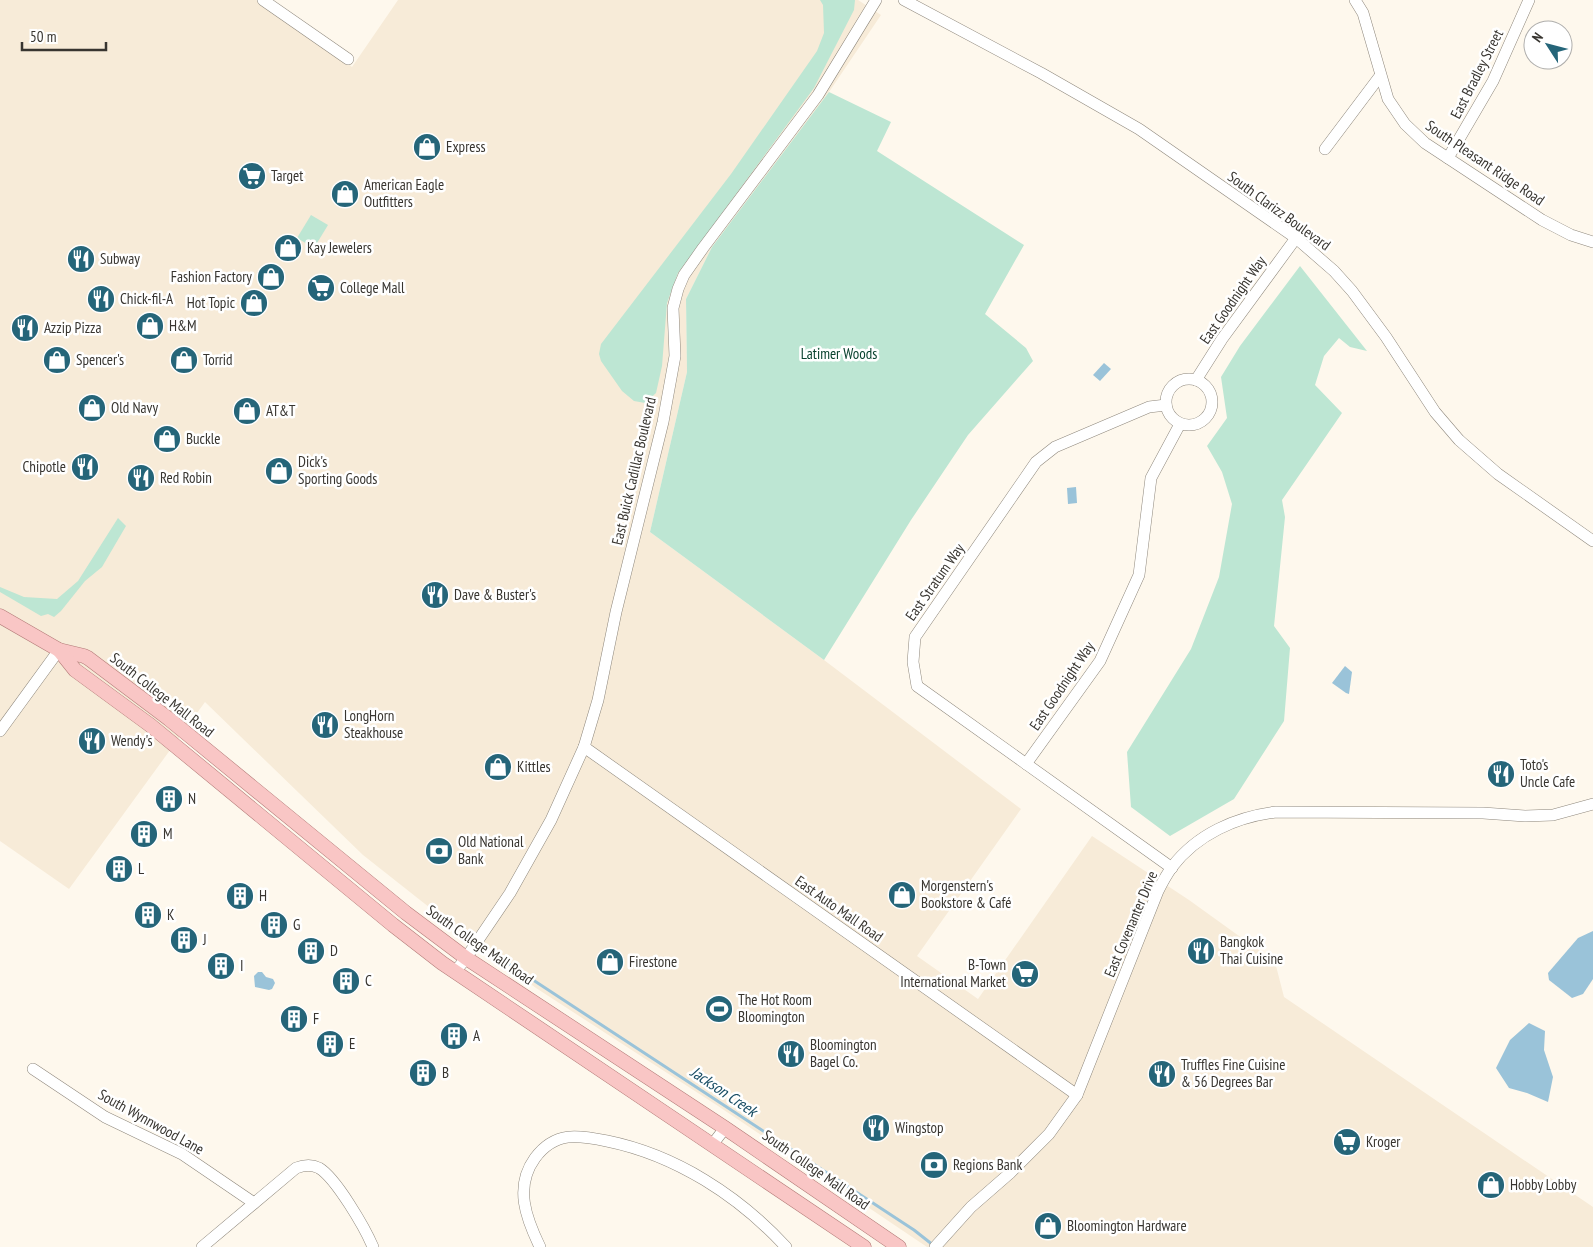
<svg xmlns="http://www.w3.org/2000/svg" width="1593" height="1247" font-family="'PT Sans Narrow',sans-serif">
  <rect width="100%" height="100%" fill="#fef8ed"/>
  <path fill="#f7ebd8" d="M 0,0 L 270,0 L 352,67 L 398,0 L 858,0 L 881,15 L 829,92 L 712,247 L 686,299 L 687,372 L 650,532 L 824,660 L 1021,809 L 917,956 L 978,999 L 1092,836 L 1189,900 L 1275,962 L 1284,997 L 1593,1207 L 1593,1247 L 927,1247 L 718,1106 L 536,988 L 458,930 L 363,855 L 205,702 L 69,889 L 0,841 Z"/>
  <g fill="#bde6d3">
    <path d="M 820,0 L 855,0 L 854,10 L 814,88 L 678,273 L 667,303 L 662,366 L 656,393 L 645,403 L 634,401 L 622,391 L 601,361 L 599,354 L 601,344 L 731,174 L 817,51 L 824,33 L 823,5 Z"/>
    <path d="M 829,92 L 891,122 L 877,151 L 1024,245 L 985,314 L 1026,348 L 1033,361 L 968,435 L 911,520 L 824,660 L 650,532 L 687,372 L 686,299 L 712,247 Z"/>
    <path d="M 311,215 L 328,225 L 314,248 L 297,238 Z"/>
    <path d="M 1300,266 L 1367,351 L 1350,347 L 1339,338 L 1324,356 L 1315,385 L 1342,413 L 1282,500 L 1285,517 L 1274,626 L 1290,648 L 1284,721 L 1234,799 L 1170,836 L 1131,807 L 1127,752 L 1191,649 L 1219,577 L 1232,504 L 1222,472 L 1207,446 L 1227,418 L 1221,377 L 1240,346 Z"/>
    <path d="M 118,518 L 126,526 L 102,567 L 85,581 L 61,611 L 54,617 L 48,614 L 41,616 L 0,592 L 0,587 L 24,597 L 57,599 L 78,581 Z"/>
  </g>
  <g fill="#9ac3d9">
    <path d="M 1104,363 L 1111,369 L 1100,381 L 1093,375 Z"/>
    <path d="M 1076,487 L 1077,503 L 1068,504 L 1067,488 Z"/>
    <path d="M 1345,666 L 1352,672 L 1349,694 L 1346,693 L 1332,683 Z"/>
    <path d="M 1593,931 L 1593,979 L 1583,994 L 1572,998 L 1549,980 L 1548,973 L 1578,938 Z"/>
    <path d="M 258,972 L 262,972 L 266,977 L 273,979 L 275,983 L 272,989 L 269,990 L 255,987 L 254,976 Z"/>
    <path d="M 1529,1023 L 1545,1031 L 1544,1050 L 1553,1077 L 1548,1102 L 1527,1093 L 1509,1088 L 1496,1068 L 1510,1040 Z"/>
  </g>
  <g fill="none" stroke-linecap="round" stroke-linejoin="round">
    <path stroke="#9ac3d9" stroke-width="3" d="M 498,957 L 914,1230 L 933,1245"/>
    <defs>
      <g id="minor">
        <path d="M 263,0 L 348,59"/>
        <path d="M 904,0 L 1041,73 L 1139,129 L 1296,238 L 1334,271 L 1352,291 L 1386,337 L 1435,412 L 1459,440 L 1498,474 L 1593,541"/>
        <path d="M 1355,0 L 1363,13 L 1388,99 L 1405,124 L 1425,143 L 1542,220 L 1571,235 L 1593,242"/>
        <path d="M 1325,149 L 1380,76"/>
        <path d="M 1448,158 L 1493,81 L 1529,0"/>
        <circle cx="1189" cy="402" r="23"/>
        <path d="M 1196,380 L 1222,339 L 1296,238"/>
        <path d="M 1166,405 L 1149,407 L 1055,447 L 1036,462 L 915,637 L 913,662 L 917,686 L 1172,868"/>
        <path d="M 0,731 L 59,650"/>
        <path d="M 584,747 L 1077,1095"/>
        <path d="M 1026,764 L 1100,661 L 1139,575 L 1151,478 L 1180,424"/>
        <path d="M 455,972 L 466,958 L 510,893 L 551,820 L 584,747 L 598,700 L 616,612 L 663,422 L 675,356 L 673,308 L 678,289 L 684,275 L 703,248 L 818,95 L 876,0"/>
        <path d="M 33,1069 L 105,1117 L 182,1154 L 254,1203"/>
        <path d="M 712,1145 L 725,1128"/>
        <path d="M 202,1247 L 296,1168 C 304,1165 311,1164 319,1168 C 336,1178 365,1228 373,1247"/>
        <path d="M 540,1247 C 526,1218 514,1187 535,1158 C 555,1131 578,1135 607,1141 C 676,1155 739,1196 786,1247"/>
        <path d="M 935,1247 L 971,1207 L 1010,1173 L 1049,1134 L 1077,1095 L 1158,891 C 1162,883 1167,874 1172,867 C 1197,834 1236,817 1276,812 L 1483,813 L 1525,816 L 1553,815 L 1593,804"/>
      </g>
      <g id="major">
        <path d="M 0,616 L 59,650 L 84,656 L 88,658 L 169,719 L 406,913 L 466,958 L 725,1128 L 899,1247"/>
        <path d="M 59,650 L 75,670 L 150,725 L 393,925 L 442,963 L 864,1247"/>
      </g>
    </defs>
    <use href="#minor" stroke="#8e877c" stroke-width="12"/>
    <use href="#major" stroke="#b37b78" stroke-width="15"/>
    <use href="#minor" stroke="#fff" stroke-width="11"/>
    <use href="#major" stroke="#f9c6c5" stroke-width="14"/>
  </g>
  <defs>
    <symbol id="shop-disc" viewBox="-11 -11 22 22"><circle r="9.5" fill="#256579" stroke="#fff"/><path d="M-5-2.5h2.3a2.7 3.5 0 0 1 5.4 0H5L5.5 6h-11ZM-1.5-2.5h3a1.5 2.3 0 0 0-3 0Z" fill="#fff"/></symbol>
    <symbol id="supermarket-disc" viewBox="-11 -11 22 22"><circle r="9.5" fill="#256579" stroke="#fff"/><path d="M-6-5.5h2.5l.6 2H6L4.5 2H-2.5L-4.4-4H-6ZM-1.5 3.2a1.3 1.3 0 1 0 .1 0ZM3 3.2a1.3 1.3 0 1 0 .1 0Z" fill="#fff"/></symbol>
    <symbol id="restaurant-disc" viewBox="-11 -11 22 22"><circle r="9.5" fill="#256579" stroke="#fff"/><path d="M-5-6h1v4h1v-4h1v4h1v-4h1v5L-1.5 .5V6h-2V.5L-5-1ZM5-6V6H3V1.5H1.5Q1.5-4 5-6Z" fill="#fff"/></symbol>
    <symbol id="building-disc" viewBox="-11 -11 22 22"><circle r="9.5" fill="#256579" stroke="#fff"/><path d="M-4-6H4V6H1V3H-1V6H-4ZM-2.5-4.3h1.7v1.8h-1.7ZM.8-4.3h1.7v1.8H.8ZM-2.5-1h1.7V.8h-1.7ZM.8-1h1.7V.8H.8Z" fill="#fff"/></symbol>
    <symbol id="bank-disc" viewBox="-11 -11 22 22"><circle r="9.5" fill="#256579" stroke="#fff"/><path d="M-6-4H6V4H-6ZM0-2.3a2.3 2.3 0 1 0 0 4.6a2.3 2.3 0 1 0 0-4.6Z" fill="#fff"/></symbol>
    <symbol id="stadium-disc" viewBox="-11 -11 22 22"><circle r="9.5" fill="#256579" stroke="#fff"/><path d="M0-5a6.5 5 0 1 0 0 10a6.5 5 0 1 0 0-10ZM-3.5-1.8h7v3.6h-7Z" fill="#fff"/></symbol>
  </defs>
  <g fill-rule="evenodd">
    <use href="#shop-disc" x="411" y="131" width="32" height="32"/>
    <use href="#supermarket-disc" x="236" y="160" width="32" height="32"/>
    <use href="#shop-disc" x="329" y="178" width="32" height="32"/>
    <use href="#shop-disc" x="272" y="232" width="32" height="32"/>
    <use href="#restaurant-disc" x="65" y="243" width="32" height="32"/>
    <use href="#shop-disc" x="255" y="261" width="32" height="32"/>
    <use href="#supermarket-disc" x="305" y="272" width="32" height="32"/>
    <use href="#restaurant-disc" x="85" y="283" width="32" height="32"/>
    <use href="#shop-disc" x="238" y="287" width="32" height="32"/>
    <use href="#shop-disc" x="134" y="310" width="32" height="32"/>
    <use href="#restaurant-disc" x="9" y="312" width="32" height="32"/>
    <use href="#shop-disc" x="41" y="344" width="32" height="32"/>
    <use href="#shop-disc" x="168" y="344" width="32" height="32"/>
    <use href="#shop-disc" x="76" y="392" width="32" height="32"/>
    <use href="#shop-disc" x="231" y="395" width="32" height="32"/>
    <use href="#shop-disc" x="151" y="423" width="32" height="32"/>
    <use href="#restaurant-disc" x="69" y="451" width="32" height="32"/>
    <use href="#shop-disc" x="263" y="455" width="32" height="32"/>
    <use href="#restaurant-disc" x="125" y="462" width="32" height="32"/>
    <use href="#restaurant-disc" x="419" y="579" width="32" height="32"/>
    <use href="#restaurant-disc" x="309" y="709" width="32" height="32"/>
    <use href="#restaurant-disc" x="76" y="725" width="32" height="32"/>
    <use href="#shop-disc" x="482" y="751" width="32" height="32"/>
    <use href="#restaurant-disc" x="1485" y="758" width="32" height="32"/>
    <use href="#building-disc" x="153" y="783" width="32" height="32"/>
    <use href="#building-disc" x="128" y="818" width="32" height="32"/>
    <use href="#bank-disc" x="423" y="835" width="32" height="32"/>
    <use href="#building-disc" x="103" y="853" width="32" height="32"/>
    <use href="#shop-disc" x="886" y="879" width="32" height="32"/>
    <use href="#building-disc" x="224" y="880" width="32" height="32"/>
    <use href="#building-disc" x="132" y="899" width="32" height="32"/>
    <use href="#building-disc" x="258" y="909" width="32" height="32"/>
    <use href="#building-disc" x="168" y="924" width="32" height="32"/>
    <use href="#building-disc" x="295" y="935" width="32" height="32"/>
    <use href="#restaurant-disc" x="1185" y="935" width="32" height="32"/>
    <use href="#shop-disc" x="594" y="946" width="32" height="32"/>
    <use href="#building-disc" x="205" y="950" width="32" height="32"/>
    <use href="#supermarket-disc" x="1009" y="958" width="32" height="32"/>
    <use href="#building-disc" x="330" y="965" width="32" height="32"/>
    <use href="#stadium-disc" x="703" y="993" width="32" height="32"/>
    <use href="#building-disc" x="278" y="1003" width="32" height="32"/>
    <use href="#building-disc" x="438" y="1020" width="32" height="32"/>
    <use href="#building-disc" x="314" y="1028" width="32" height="32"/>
    <use href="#restaurant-disc" x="775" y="1038" width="32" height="32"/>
    <use href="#building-disc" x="407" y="1057" width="32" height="32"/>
    <use href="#restaurant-disc" x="1146" y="1058" width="32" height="32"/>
    <use href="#restaurant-disc" x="860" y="1112" width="32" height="32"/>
    <use href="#supermarket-disc" x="1331" y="1126" width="32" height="32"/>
    <use href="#bank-disc" x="918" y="1149" width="32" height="32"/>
    <use href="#shop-disc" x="1475" y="1169" width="32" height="32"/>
    <use href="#shop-disc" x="1032" y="1210" width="32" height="32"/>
  </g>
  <g text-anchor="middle" stroke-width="5" stroke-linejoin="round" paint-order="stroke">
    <g font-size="15" fill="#383530" stroke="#fff">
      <text transform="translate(1477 74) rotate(-63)" y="5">East Bradley Street</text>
      <text transform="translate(1485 163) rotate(34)" y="5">South Pleasant Ridge Road</text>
      <text transform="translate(1279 211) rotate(36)" y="5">South Clarizz Boulevard</text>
      <text transform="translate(1233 300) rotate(-55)" y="5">East Goodnight Way</text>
      <text transform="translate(634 471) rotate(-77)" y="5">East Buick Cadillac Boulevard</text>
      <text transform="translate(935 582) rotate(-55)" y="5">East Stratum Way</text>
      <text transform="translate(1062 686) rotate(-56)" y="5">East Goodnight Way</text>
      <text transform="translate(162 695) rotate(38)" y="5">South College Mall Road</text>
      <text transform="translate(839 909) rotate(35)" y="5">East Auto Mall Road</text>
      <text transform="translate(1131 924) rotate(-67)" y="5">East Covenanter Drive</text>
      <text transform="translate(480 945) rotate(35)" y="5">South College Mall Road</text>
      <text transform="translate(151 1122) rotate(29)" y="5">South Wynnwood Lane</text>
      <text transform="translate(816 1170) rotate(35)" y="5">South College Mall Road</text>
    </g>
    <g font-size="15" fill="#383530" stroke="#fff" text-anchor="start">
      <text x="446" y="152">Express</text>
      <text x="271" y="181">Target</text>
      <text x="364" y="190">American Eagle<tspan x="364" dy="17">Outfitters</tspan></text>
      <text x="307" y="253">Kay Jewelers</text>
      <text x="100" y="264">Subway</text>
      <text x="252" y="282" text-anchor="end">Fashion Factory</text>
      <text x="340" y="293">College Mall</text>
      <text x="120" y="304">Chick-fil-A</text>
      <text x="235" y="308" text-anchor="end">Hot Topic</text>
      <text x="169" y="331">H&amp;M</text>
      <text x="44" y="333">Azzip Pizza</text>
      <text x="76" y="365">Spencer's</text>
      <text x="203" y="365">Torrid</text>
      <text x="111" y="413">Old Navy</text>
      <text x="266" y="416">AT&amp;T</text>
      <text x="186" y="444">Buckle</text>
      <text x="298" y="467">Dick's<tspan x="298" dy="17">Sporting Goods</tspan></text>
      <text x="66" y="472" text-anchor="end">Chipotle</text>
      <text x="160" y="483">Red Robin</text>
      <text x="454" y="600">Dave &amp; Buster's</text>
      <text x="344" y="721">LongHorn<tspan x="344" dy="17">Steakhouse</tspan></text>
      <text x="111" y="746">Wendy's</text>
      <text x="1520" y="770">Toto's<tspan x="1520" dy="17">Uncle Cafe</tspan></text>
      <text x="517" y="772">Kittles</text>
      <text x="188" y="804">N</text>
      <text x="163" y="839">M</text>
      <text x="458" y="847">Old National<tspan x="458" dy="17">Bank</tspan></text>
      <text x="138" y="874">L</text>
      <text x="921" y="891">Morgenstern's<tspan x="921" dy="17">Bookstore &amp; Café</tspan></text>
      <text x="259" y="901">H</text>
      <text x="167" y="920">K</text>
      <text x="293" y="930">G</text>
      <text x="203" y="945">J</text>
      <text x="1220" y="947">Bangkok<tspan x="1220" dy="17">Thai Cuisine</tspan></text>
      <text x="330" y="956">D</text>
      <text x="629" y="967">Firestone</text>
      <text x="1006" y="970" text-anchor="end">B-Town<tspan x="1006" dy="17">International Market</tspan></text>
      <text x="240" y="971">I</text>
      <text x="365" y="986">C</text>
      <text x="738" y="1005">The Hot Room<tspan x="738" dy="17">Bloomington</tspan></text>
      <text x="313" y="1024">F</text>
      <text x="473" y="1041">A</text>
      <text x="349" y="1049">E</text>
      <text x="810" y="1050">Bloomington<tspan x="810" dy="17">Bagel Co.</tspan></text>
      <text x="1181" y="1070">Truffles Fine Cuisine<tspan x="1181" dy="17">&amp; 56 Degrees Bar</tspan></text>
      <text x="442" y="1078">B</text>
      <text x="895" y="1133">Wingstop</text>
      <text x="1366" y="1147">Kroger</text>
      <text x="953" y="1170">Regions Bank</text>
      <text x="1510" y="1190">Hobby Lobby</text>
      <text x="1067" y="1231">Bloomington Hardware</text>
    </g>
    <g font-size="15" fill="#0a432f" stroke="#fff">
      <text x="839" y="359">Latimer Woods</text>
    </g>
    <g font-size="16" font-style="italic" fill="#1b4f66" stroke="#fff">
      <text transform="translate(724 1091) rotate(34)" y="6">Jackson Creek</text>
    </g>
  </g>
  <g transform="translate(1548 45) rotate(306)"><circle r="24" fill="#ffffff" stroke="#afaeac"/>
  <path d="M0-4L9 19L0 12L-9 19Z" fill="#256579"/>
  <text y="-8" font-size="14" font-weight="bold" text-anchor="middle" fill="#383530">N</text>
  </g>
  <path d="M22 42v8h84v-8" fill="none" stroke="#383530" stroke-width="2.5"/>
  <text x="30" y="42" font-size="15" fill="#383530" stroke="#ffffff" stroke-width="4" paint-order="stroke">50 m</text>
</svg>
